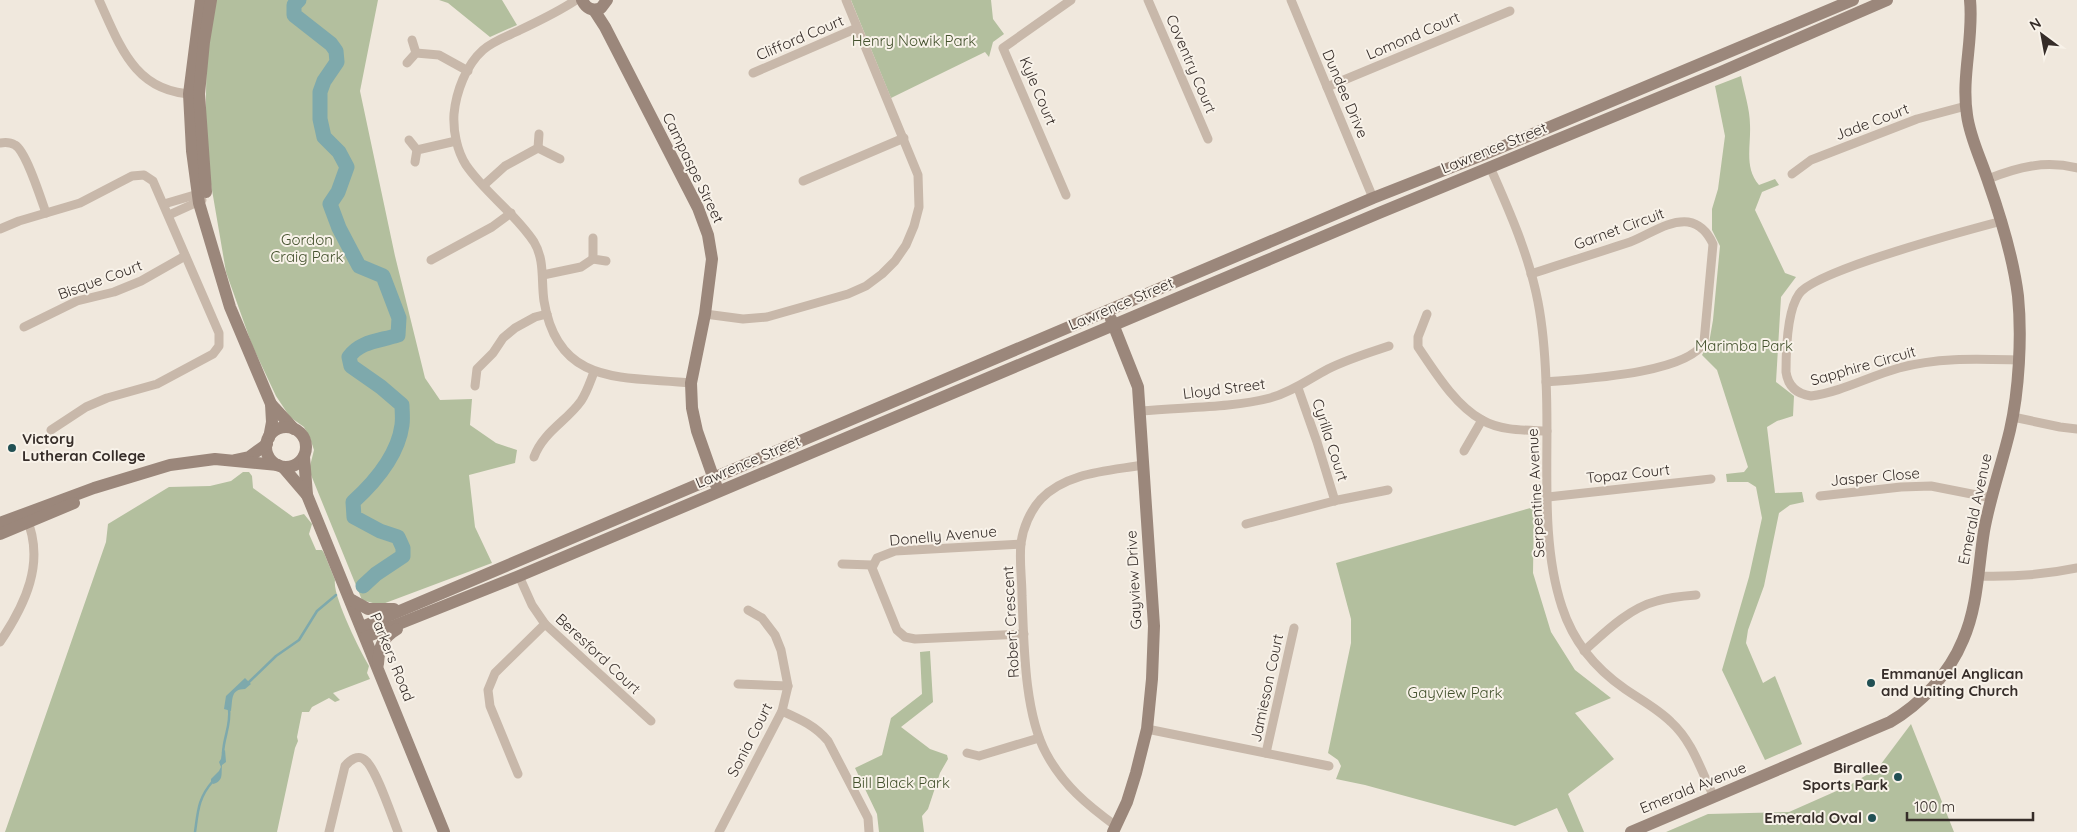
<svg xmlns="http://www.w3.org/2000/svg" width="2077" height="832" font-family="Quicksand,sans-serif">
  <rect width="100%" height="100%" fill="#f0e8dd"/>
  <g fill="#b3bf9e">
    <path d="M 215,0 L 378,0 L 360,91 L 395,256 L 425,378 L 440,400 L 472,399 L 470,425 L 496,443 L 517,450 L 515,463 L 469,475 L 475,527 L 492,563 L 380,605 L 362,600 L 309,470 L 314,450 L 310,438 L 304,427 L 290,417 L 276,396 L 252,345 L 226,272 L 205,149 L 207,38 Z"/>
    <path d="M 439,0 L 502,0 L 517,25 L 490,37 L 448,3 Z"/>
    <path d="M 851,0 L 991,0 L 993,19 L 1004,34 L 993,42 L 989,57 L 985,52 L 891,98 Z"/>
    <path d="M 1741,76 C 1744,92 1750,109 1750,125 C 1751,146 1744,168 1759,185 L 1775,179 L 1779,185 L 1762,192 L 1755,210 L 1785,273 L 1796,277 L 1781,297 L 1776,382 L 1794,396 L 1793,416 L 1777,421 L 1767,427 L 1775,493 L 1802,492 L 1804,502 L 1790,505 L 1779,513 L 1764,586 L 1748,630 L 1746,643 L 1763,683 L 1775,676 L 1802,744 L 1765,760 L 1722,670 L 1749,577 L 1762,518 L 1756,487 L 1748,482 L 1727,482 L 1726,474 L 1744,472 L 1748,467 L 1717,370 L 1702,355 L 1709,343 L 1713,320 L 1720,246 L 1712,230 L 1712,209 L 1718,189 L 1725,136 L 1715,86 Z"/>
    <path d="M 243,472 L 249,472 L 252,476 L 253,488 L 293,517 L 304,514 L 312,524 L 309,534 L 316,550 L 322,550 L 324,553 L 335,580 C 332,595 360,651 369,666 L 367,673 L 370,679 L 333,693 L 340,700 L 335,702 L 329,698 L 312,707 L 309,712 L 302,712 L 297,737 L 298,741 L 295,748 L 277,832 L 5,832 L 106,542 L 108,524 L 169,487 L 210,486 L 231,481 Z"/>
    <path d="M 1534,507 L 1533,573 L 1551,632 L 1575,670 L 1611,698 L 1575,713 L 1614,759 L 1568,794 L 1584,832 L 1568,832 L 1557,808 L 1515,826 L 1365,785 L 1336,779 L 1341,766 L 1338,760 L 1328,753 L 1351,643 L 1351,619 L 1336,563 Z"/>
    <path d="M 930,651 L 933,702 L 901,727 L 930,749 L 947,755 L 948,759 L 940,773 L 928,809 L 922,816 L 924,832 L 879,832 L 877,814 L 855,768 L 882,755 L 891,718 L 922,694 L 920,652 Z"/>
    <path d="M 1911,724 L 1954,832 L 1666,832 L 1708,814 L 1789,812 L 1850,785 L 1878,768 Z"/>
  </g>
  <g fill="#7ea9ac">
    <path d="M 245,678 L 251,684 L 245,689 C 230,689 233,700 231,711 L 224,709 L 226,696 Z"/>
    <path d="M 225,750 L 226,762 L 222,765 C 221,774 224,781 213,784 L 211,782 L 211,779 L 219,771 L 221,767 L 219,762 L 221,759 L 222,752 Z"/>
  </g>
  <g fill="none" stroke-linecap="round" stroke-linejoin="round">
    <g stroke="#7ea9ac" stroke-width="2.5">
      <path d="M 248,683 L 276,656 L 299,640 L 317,611 L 336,595"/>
      <path d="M 223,753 C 224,735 231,726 229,708"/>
      <path d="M 195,832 C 198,811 198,798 213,781"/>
    </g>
    <path stroke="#7ea9ac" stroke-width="15" d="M 299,0 L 294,5 L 294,15 L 331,44 L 336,51 L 337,62 L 324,81 L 320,92 L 320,119 L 324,137 L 339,152 L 347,167 L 338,192 L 330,204 L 339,228 L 359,266 L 383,276 L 399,318 L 398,335 C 380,341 360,341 349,357 L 351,366 L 381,387 L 402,405 C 402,411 403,418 402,425 C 398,455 375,482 353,502 L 354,517 L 380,531 L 398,537 L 403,548 L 403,556 L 376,574 L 363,586"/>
    <g stroke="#c8b8aa" stroke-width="9">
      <path d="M 99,0 C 120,46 135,93 194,94"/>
      <path d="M 576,0 C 558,12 539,21 520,30 C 508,36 493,41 483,50 C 466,65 456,92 454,114 C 453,131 457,151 466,165 C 485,193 515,213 534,242 C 545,260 541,281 544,301 C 558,387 623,376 691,383"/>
      <path d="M 1148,0 L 1208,139"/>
      <path d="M 1291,0 L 1373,198"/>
      <path d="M 412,40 L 416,53"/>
      <path d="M 407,63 L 416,53 L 439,55 L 468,71"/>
      <path d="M 753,73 L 857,28"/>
      <path d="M 1327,87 L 1510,11"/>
      <path d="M 409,140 L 417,150"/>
      <path d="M 0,143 C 5,142 10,142 15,145 C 26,151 41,199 46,213"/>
      <path d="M 538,148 L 560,159"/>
      <path d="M 415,162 L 417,150 L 456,141"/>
      <path d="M 1490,167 C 1509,210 1529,255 1538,302 C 1543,328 1545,355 1546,381 C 1550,453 1539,538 1562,607 C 1573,641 1596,669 1625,689 C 1641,700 1658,709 1671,722 C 1693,742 1701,771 1714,797"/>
      <path d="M 1792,174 L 1811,160 L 1917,119 L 1966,106"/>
      <path d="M 1988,179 C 2018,167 2045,160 2077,168"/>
      <path d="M 803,181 L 904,138"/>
      <path d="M 484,185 L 505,166 L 538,148 L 539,134"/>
      <path d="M 1066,195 L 1003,48 L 1071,0"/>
      <path d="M 164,204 L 198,194 L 201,196"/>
      <path d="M 169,215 L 202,200"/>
      <path d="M 2002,221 C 1968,230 1814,271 1799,294 C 1787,311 1786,351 1786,372 C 1788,386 1797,394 1811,396 C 1841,392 1870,376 1899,368 C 1938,357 1979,359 2019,360"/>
      <path d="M 0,229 L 19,221 L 80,203 L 132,176 L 144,175 L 153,181 L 219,333 L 219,346 L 213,354 L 157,384 L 107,398 L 86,407 L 51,430"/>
      <path d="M 593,238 L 593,259 L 606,261"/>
      <path d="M 431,260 L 492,227 L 511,213"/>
      <path d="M 1531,274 C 1564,263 1597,253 1630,242 C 1649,235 1667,220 1688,222 C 1700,224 1708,233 1713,244 L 1704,342 C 1688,374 1580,379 1546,382"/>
      <path d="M 543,275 L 581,267 L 593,259"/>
      <path d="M 705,314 L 743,319 L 767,317 L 848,294 L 866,286 L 882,274 L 895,261 L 906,245 L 914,226 L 919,207 L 918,175 L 846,0"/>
      <path d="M 1427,314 L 1418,337 L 1418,347 C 1435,372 1455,405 1482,420 C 1501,431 1525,430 1547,431"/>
      <path d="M 24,327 L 77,301 L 114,292 L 141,281 L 185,256"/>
      <path d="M 475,386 L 477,369 L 493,353 L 503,338 L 515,328 L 535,317 L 547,314"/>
      <path d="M 1298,388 L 1317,442 L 1335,501"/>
      <path d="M 1141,411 C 1182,407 1232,408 1270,398 C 1292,392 1309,379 1328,369 C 1348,359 1368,353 1389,346"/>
      <path d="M 2013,417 L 2060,427 L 2077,429"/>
      <path d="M 1464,451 L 1482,420"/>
      <path d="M 534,457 C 543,432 567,421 581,401 C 587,392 590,382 594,372"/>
      <path d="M 1820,496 L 1901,487 L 1931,486 L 1992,498"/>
      <path d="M 1548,497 L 1711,479"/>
      <path d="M 1246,524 L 1338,500 L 1388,490"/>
      <path d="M 1021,544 L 895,551 L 877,558 L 872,568 L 897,630 L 905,637 L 915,639 L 1024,634"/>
      <path d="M 842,564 L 872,565"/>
      <path d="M 519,576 L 532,605 L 545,624 L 651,721"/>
      <path d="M 1978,576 C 2012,577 2044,575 2077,568"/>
      <path d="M 0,642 C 25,605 46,562 26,517"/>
      <path d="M 1584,651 C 1605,632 1629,608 1657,601 C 1670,597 1683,596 1696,595"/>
      <path d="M 738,684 L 788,686"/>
      <path d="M 782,711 C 800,719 816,726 828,741 L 868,818 L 869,832"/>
      <path d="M 1147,729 L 1329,766"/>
      <path d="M 967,753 L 979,756 L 1039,738"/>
      <path d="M 1266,753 L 1294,628"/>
      <path d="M 518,774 L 490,706 L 488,690 L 495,673 L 545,624"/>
      <path d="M 1116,826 C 1087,805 1063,785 1046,753 C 1024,712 1024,643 1022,596 C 1022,579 1019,561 1021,543 C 1023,528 1030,511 1041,499 C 1067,472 1109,471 1143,465"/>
      <path d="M 329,832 L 345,766 C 350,760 358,754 365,760 C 376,768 392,817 398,832"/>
      <path d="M 719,832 L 782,711 L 788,686 L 781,650 L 775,635 L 762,618 L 748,610"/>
    </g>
    <g stroke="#9b877b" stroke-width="12">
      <path d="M 201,0 L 189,94 L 192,151 L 199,203 L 230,307 L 271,404 L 272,422 L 269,438"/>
      <path d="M 582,0 C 586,8 592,12 601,8 L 607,0"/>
      <path d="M 594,10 L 605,27 L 698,208 L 708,235 L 712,259 L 705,314 L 691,383 L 692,408 L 697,431 L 716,485"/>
      <path d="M 206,192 L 199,94 L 204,42 L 211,0"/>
      <path d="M 1111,319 L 1138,387 L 1154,626 L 1152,679 L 1147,729 L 1136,773 L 1127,802 L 1113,832"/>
      <path d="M 271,404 L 294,429"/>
      <circle cx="286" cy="447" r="20"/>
      <path d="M 304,457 L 307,495 L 444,832"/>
      <path d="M 235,460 L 249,457 L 267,444"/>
      <path d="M 283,467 L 307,495"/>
      <path d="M 0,523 L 94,488 L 170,465 L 215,459 L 278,465"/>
      <path d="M 0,534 L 74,503"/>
      <path d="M 350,599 L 368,609 L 394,609"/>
      <path d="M 362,627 L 1373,198 L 1485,154 L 1853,0"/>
      <path d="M 366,637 L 519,576 L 1379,213 L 1721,72 L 1887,0"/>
      <path d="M 378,664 C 379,647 382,638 397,629"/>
      <path d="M 1631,832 L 1890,722 C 1921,704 1949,674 1963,640 C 1978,606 1978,568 1984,531 C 1990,497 2002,464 2010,430 C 2019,391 2022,336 2018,296 C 2013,256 2001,218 1988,181 C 1981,159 1970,138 1967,115 C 1961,76 1974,38 1970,0"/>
    </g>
  </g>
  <g fill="#215054" stroke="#f8f2e9" stroke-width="2">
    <circle cx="12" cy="448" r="5"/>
    <circle cx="1871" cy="683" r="5"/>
    <circle cx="1898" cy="777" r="5"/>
    <circle cx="1872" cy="818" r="5"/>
  </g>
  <g text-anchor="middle" stroke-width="4" stroke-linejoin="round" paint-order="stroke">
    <g font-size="15" fill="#362d29" stroke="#f8f2e9">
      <text transform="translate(1413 36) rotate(-23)" y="5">Lomond Court</text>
      <text transform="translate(800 38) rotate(-23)" y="5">Clifford Court</text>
      <text transform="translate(1191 64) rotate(67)" y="5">Coventry Court</text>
      <text transform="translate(1038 91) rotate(67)" y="5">Kyle Court</text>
      <text transform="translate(1345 94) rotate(67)" y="5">Dundee Drive</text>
      <text transform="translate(1872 122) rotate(-21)" y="5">Jade Court</text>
      <text transform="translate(1494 148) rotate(-22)" y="5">Lawrence Street</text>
      <text transform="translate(693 168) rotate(64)" y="5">Campaspe Street</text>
      <text transform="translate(1619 229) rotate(-20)" y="5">Garnet Circuit</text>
      <text transform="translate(100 280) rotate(-20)" y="5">Bisque Court</text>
      <text transform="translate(1121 304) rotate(-23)" y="5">Lawrence Street</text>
      <text transform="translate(1863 366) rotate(-16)" y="5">Sapphire Circuit</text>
      <text transform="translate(1224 389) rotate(-7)" y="5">Lloyd Street</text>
      <text transform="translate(1330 440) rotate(72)" y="5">Cyrilla Court</text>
      <text transform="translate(748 462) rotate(-23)" y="5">Lawrence Street</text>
      <text transform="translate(1628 474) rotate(-6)" y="5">Topaz Court</text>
      <text transform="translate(1875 477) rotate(-5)" y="5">Jasper Close</text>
      <text transform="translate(1536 493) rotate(-93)" y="5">Serpentine Avenue</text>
      <text transform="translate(1975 509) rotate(-78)" y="5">Emerald Avenue</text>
      <text transform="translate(943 536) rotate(-5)" y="5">Donelly Avenue</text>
      <text transform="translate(1134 580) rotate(-93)" y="5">Gayview Drive</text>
      <text transform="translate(1011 622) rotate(-93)" y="5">Robert Crescent</text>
      <text transform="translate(598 654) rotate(43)" y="5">Beresford Court</text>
      <text transform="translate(392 657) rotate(68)" y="5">Parkers Road</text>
      <text transform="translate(1267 688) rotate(-78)" y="5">Jamieson Court</text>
      <text transform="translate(750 740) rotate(-63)" y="5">Sonia Court</text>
      <text transform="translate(1693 788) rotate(-22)" y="5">Emerald Avenue</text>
    </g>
    <g font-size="15" fill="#44522e" stroke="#f8f2e9">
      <text x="914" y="46">Henry Nowik Park</text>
      <text x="307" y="245">Gordon<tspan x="307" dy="17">Craig Park</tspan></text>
      <text x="1744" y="351">Marimba Park</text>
      <text x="1455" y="698">Gayview Park</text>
      <text x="901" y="788">Bill Black Park</text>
    </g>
    <g font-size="15" font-weight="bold" fill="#362d29" stroke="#f8f2e9" text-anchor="start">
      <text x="22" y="444">Victory<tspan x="22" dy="17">Lutheran College</tspan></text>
      <text x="1881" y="679">Emmanuel Anglican<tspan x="1881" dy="17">and Uniting Church</tspan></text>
      <text x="1888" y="773" text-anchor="end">Birallee<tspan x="1888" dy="17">Sports Park</tspan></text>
      <text x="1862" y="823" text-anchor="end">Emerald Oval</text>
    </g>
  </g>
  <g transform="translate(2042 35) rotate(328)" stroke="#f8f2e9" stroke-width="4" paint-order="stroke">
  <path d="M0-4L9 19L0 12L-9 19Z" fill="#362d29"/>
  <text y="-8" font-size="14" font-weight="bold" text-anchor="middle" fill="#362d29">N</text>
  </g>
  <path d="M1907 812v8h126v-8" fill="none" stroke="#362d29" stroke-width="2.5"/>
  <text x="1914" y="812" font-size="15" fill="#362d29" stroke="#f8f2e9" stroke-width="4" paint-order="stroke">100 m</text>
</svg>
